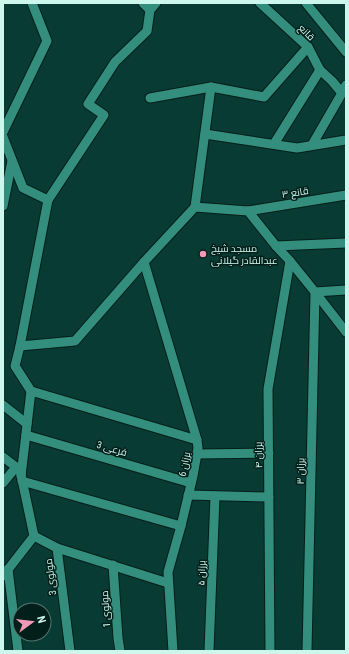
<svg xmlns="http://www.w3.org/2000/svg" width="349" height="654" font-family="'Roboto Condensed',Cairo,sans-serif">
  <rect width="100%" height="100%" fill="#083b33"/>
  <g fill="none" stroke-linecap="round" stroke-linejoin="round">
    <defs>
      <g id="street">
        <path d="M 143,3 L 150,10"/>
        <path d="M 156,3 L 150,10 L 147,31 L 115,62 L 88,104 L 104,115 L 48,200 L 20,346 L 75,341 L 144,262 L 195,207 L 248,211 L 276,246 L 290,261 L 315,292 L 346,332"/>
        <path d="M 260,3 L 308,47 L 320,70 L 332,81 L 342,93 L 346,85"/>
        <path d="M 306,3 L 346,52"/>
        <path d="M 150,98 L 211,87 L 264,97 L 308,47"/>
        <path d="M 3,132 L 47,41 L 32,3"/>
        <path d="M 205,134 L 297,148 L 346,140"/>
        <path d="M 3,137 L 23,188 L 48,200"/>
        <path d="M 274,144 L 320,70"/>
        <path d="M 312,145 L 342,93"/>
        <path d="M 3,206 L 12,161"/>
        <path d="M 195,207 L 211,87"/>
        <path d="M 248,211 L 346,195"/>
        <path d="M 276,246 L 346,243"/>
        <path d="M 144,262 L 197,440 L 198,448 L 193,476 L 181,526 L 168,572 L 173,651"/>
        <path d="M 20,346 L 15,366 L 31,391 L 21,476"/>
        <path d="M 31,391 L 197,440"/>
        <path d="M 3,405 L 27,424"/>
        <path d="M 26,435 L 191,483"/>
        <path d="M 197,454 L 269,453"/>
        <path d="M 3,457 L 20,470 L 34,536 L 3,576"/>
        <path d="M 22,481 L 181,526"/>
        <path d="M 3,483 L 16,467"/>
        <path d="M 188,495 L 269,497"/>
        <path d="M 34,536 L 57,548 L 168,583"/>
        <path d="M 57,548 L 70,651"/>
        <path d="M 113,565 L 118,638 L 120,651"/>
        <path d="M 8,569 L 18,651"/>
        <path d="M 209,651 L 215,496"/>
        <path d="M 270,651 L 268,389 L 290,261"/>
        <path d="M 307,651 L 315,292 L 346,290"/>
      </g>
    </defs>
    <use href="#street" stroke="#031f1a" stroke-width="11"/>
    <use href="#street" stroke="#338e7d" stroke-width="9"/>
  </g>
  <circle fill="#f09ab6" stroke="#031f1a" stroke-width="1.5" cx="203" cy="254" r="4"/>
  <g text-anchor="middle" stroke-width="3" stroke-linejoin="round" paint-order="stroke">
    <g font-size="10" fill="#cdf6ec" stroke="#031f1a">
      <text transform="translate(307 32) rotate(45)" y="4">قانع</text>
      <text transform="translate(295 192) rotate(-9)" y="4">قانع ۳</text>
      <text transform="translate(112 448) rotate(16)" y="4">فرعی 3</text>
      <text transform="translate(258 455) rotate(-91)" y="4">برزان ۴</text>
      <text transform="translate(184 464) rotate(-79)" y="4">برزان 6</text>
      <text transform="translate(300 471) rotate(-89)" y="4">برزان ۳</text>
      <text transform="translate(201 573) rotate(-88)" y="4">برزان ۵</text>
      <text transform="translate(50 577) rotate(-97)" y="4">مولوی 3</text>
      <text transform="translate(105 609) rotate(-94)" y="4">مولوی 1</text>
    </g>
    <g font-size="10" fill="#cdf6ec" stroke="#031f1a" text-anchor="start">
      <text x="211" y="252">مسجد شیخ<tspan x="211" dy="12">عبدالقادر گیلانی</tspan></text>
    </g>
  </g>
  <rect width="349" height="654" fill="none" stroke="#cdf6ec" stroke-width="8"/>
  <g transform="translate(32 622) rotate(75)"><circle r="19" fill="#031f1a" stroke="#54756e"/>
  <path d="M0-3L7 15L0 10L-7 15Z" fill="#f09ab6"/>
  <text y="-6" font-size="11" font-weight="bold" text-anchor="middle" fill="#cdf6ec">N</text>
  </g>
</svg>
